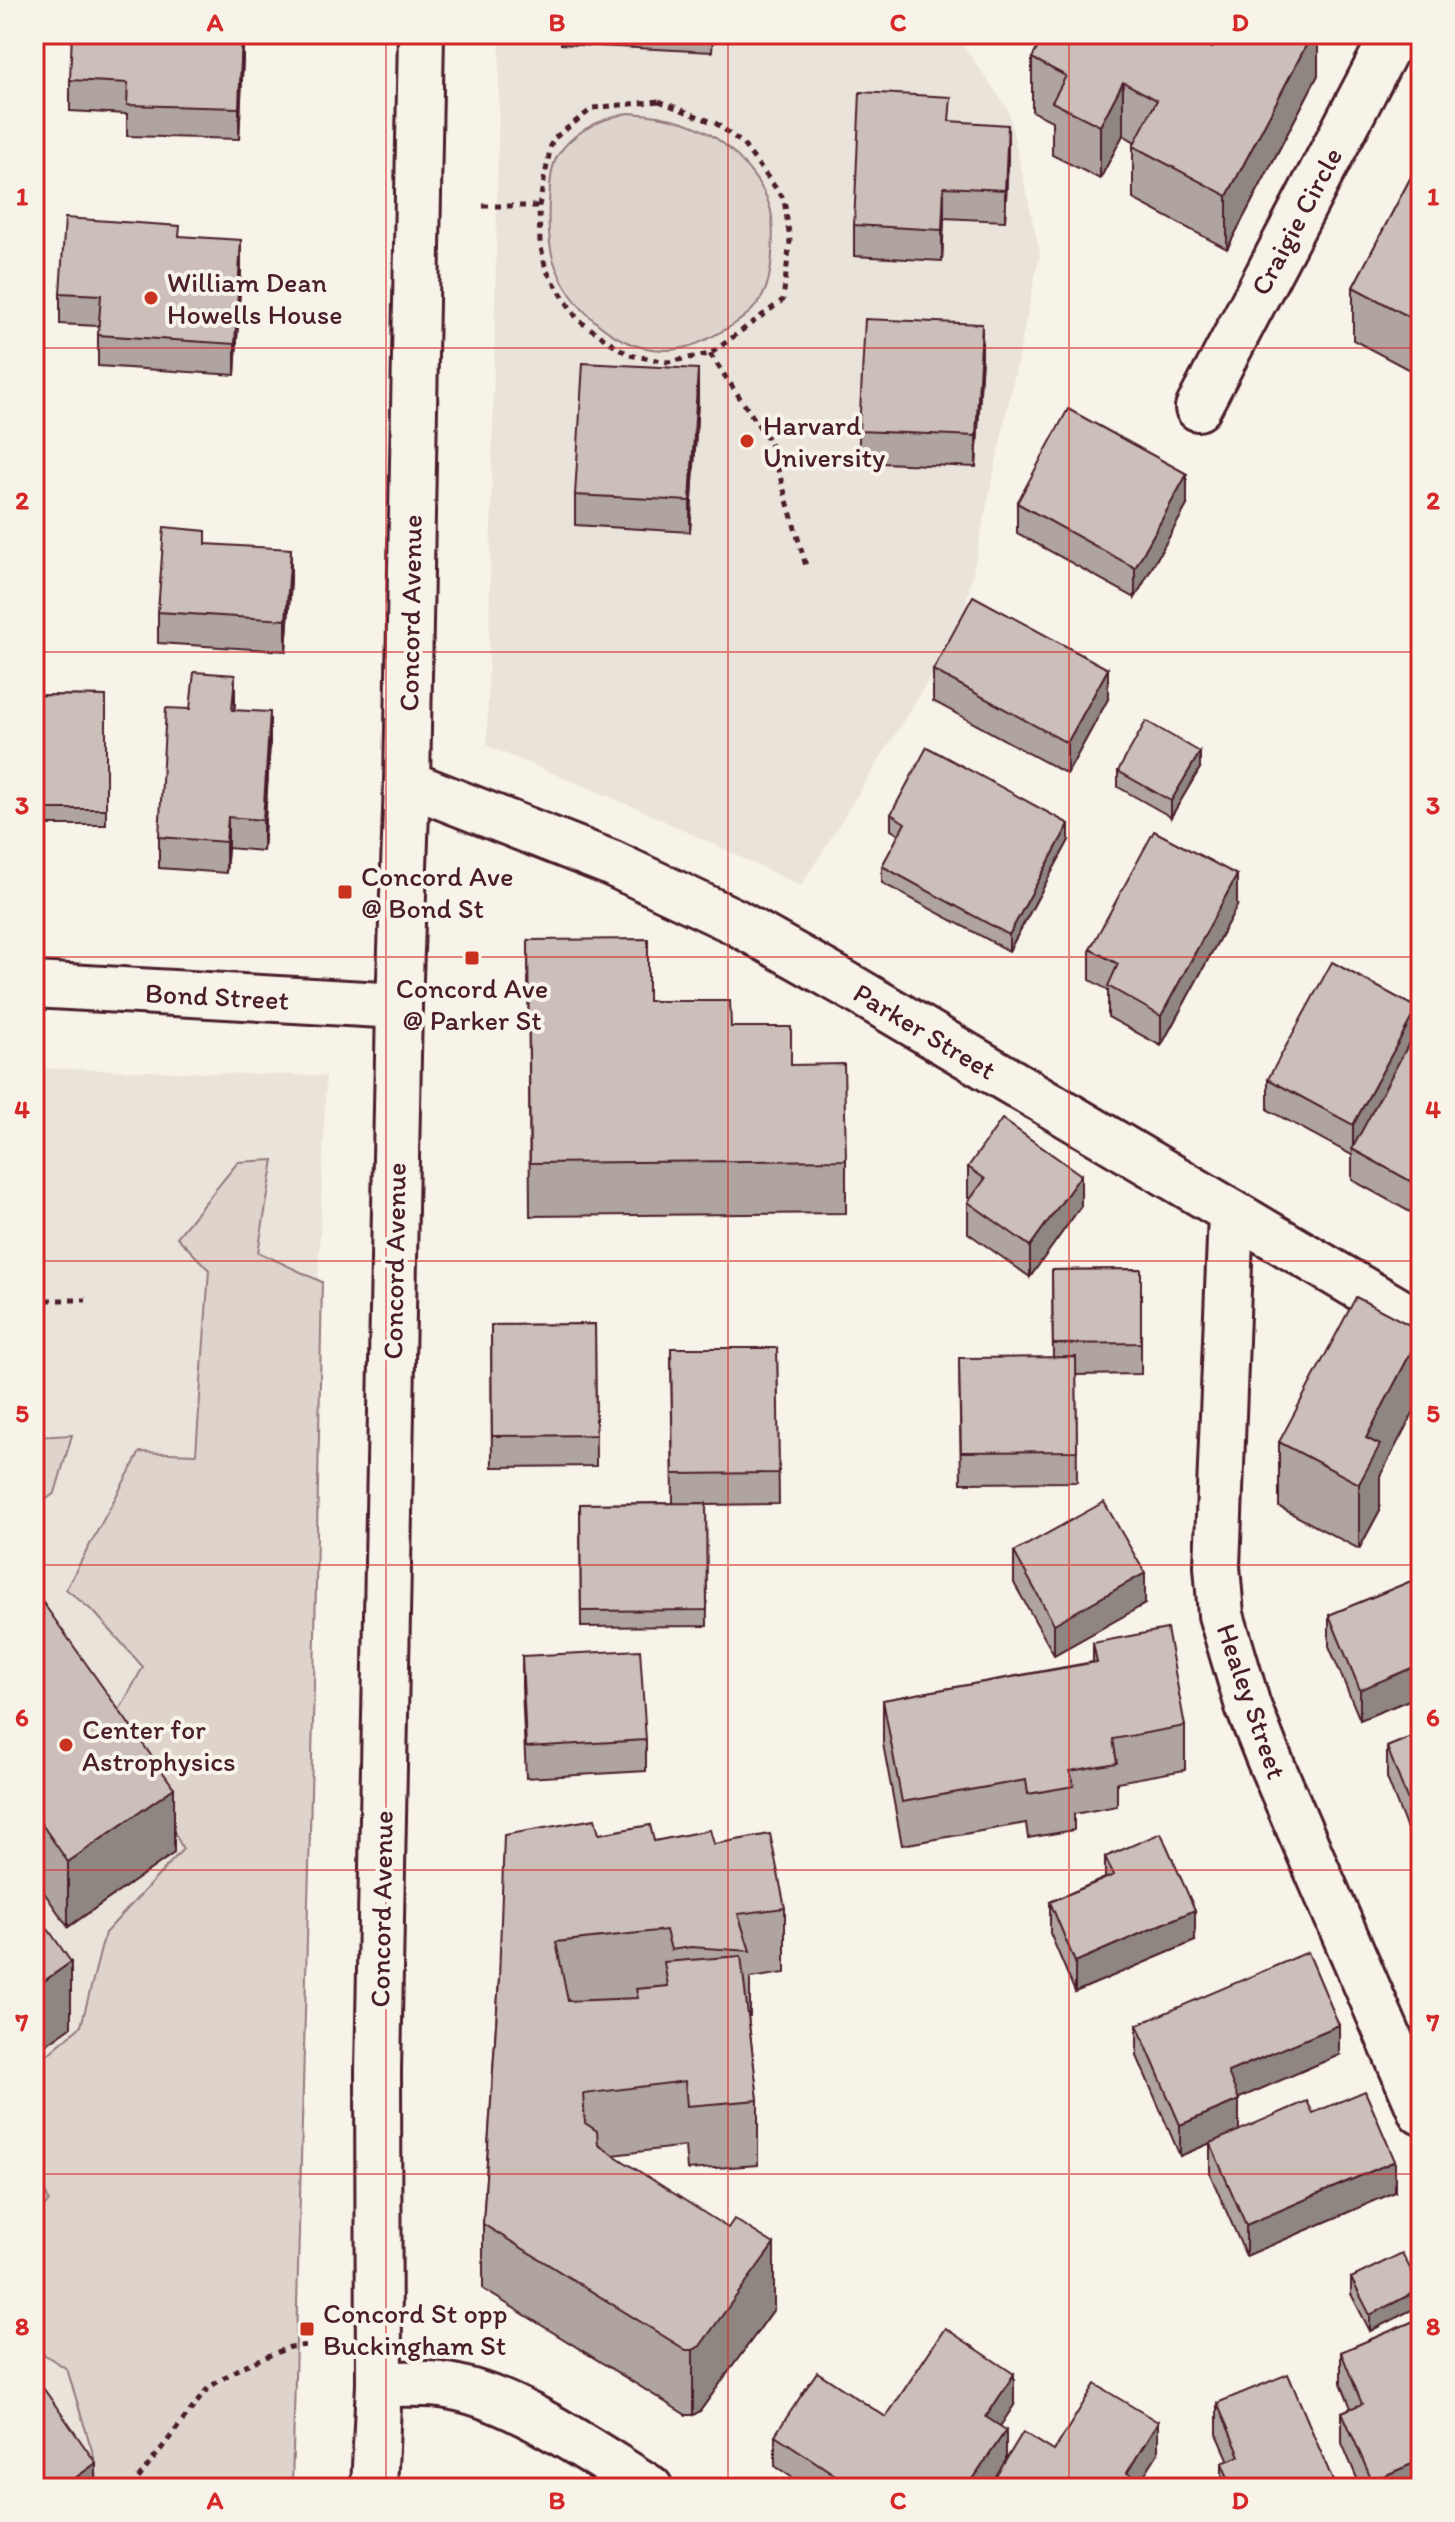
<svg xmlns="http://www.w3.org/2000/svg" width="1455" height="2522" font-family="Itim,sans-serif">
  <rect width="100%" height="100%" fill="#f7f3e8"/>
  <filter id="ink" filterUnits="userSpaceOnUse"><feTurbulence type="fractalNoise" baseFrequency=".0125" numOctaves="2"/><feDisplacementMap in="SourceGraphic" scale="16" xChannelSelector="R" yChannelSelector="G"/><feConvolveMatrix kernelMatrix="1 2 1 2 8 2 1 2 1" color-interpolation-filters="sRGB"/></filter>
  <g filter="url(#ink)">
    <g fill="#eae3da">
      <path d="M 500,34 L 955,34 L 1008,109 L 1040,254 L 961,628 L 801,886 L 639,809 L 487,746 Z"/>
      <path d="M 34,1068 L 326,1076 L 272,2488 L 34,2488 Z"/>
    </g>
    <g fill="#ded4cc" stroke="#947a7c" stroke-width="2">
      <path d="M 628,113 C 681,116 716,128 749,170 C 758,182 766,192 770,207 C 774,221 773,240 772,255 C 770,288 763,306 733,325 C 712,337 691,350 666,350 C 616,351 570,307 554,262 C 548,244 548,222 549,202 C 550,189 550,167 558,155 C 574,130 601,119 628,113 Z"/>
      <path d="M 274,1160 L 258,1252 L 322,1282 L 314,1684 L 292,2488 L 98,2488 L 94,2457 L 67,2369 L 34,2348 L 34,2219 L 49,2201 L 34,2165 L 34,2066 L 81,2026 L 105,1933 L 183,1849 L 115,1718 L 143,1667 L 95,1613 L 66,1589 L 140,1452 L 196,1454 L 209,1270 L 177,1237 L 238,1162 Z"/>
      <path d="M 72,1435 L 55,1493 L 34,1508 L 34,1437 Z"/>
    </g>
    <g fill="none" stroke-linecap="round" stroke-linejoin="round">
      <defs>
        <g id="street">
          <path d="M 1198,408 L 1394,34"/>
          <path d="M 407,783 L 611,863 L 734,921 L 844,983 L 1421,1324"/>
          <path d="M 34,985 L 399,1006"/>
          <path d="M 1231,1214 L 1217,1566 L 1221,1615 L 1248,1706 L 1267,1754 L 1421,2112"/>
          <path d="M 379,2384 C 399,2384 421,2383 441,2385 C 511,2394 589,2451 650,2488"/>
        </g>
        <path id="primary" d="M 374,2488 L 379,2384 L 378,2071 L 399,1006 L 407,783 L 421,34"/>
      </defs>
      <use href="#street" stroke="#4a1f2b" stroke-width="50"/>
      <use href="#primary" stroke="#4a1f2b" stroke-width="50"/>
      <g stroke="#4a1f2b" stroke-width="5" stroke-dasharray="6 6" stroke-linecap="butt">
        <path d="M 659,101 L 717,124 L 742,143 L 784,199 L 790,240 L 783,300 L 710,354 L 668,362 L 629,355 L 578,320 L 546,270 L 540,243 L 539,206 L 552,140 L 593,108 Z"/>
        <path d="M 483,206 L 538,206"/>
        <path d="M 710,354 L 770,442 L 806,566"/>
        <path d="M 34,1300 L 86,1300"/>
        <path d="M 131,2488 L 208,2388 L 241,2367 L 290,2347 L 307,2345"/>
      </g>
      <use href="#street" stroke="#f7f3e8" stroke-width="44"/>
      <use href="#primary" stroke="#f7f3e8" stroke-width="44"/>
    </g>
    <g fill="#afa49f" stroke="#4a1f2b" stroke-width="2">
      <path d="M 561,34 L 713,34 L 712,52 L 561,44 Z"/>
      <path d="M 1318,34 L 1318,75 L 1227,249 L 1133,199 L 1133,146 L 1135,142 L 1123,135 L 1100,179 L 1052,155 L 1052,121 L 1032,111 L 1032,58 L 1191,37 L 1212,48 Z"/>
      <path d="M 243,58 L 239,139 L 127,136 L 127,114 L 70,111 L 70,80 Z"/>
      <path d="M 951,121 L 1008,156 L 1005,221 L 944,218 L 942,261 L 854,256 L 854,225 Z"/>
      <path d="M 1421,158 L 1421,376 L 1353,340 L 1353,287 Z"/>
      <path d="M 180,236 L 241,271 L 235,375 L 98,366 L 98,326 L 60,324 L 60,293 Z"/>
      <path d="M 982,355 L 976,467 L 859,462 L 859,431 Z"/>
      <path d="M 698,400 L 690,532 L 575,525 L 575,495 Z"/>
      <path d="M 1017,503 L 1187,505 L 1135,598 L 1017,533 Z"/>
      <path d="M 206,544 L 291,580 L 286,651 L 158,643 L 158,612 Z"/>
      <path d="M 933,670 L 1108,699 L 1067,774 L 933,701 Z"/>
      <path d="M 34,695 L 106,696 L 106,825 L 34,825 Z"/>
      <path d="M 190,709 L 235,710 L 270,743 L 263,851 L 228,848 L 226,873 L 159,868 L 159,837 Z"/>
      <path d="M 1200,768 L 1171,817 L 1118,787 L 1118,771 Z"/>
      <path d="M 891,814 L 1069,840 L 1009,951 L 882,883 L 882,866 L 899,835 L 891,830 Z"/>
      <path d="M 1237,906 L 1161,1046 L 1108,1017 L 1108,990 L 1090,980 L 1090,949 Z"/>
      <path d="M 528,940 L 648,1001 L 731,1027 L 791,1065 L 846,1160 L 846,1213 L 530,1216 Z"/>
      <path d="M 1421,1021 L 1421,1218 L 1352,1180 L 1352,1155 L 1268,1110 L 1268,1079 L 1417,1029 Z"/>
      <path d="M 968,1167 L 1081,1206 L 1030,1277 L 968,1233 L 968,1202 L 970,1199 L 968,1198 Z"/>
      <path d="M 1141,1269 L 1141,1374 L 1076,1375 L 1077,1482 L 961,1483 L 959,1358 L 1053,1358 L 1052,1270 Z"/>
      <path d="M 595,1324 L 596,1466 L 492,1467 L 491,1325 Z"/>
      <path d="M 671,1348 L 777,1348 L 779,1504 L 706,1505 L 707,1626 L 581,1627 L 580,1504 L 673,1503 Z"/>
      <path d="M 1279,1442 L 1380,1476 L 1380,1510 L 1359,1549 L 1279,1507 Z"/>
      <path d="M 1014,1552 L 1145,1604 L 1054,1655 L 1014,1583 Z"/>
      <path d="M 1421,1577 L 1421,1695 L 1360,1720 L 1329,1646 L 1329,1615 Z"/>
      <path d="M 34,1590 L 174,1853 L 68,1927 L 34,1878 Z"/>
      <path d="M 1093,1643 L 1185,1726 L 1185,1770 L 1117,1782 L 1117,1806 L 1074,1814 L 1074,1830 L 1028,1838 L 1026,1823 L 902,1845 L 883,1744 L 883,1700 L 1093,1662 Z"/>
      <path d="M 522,1656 L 646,1740 L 646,1771 L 526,1778 L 522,1687 Z"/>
      <path d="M 1421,1733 L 1412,1842 L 1387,1778 L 1387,1747 Z"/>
      <path d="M 599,1834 L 654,1841 L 714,1844 L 785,1908 L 785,1973 L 750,1978 L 750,2016 L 748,2016 L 758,2100 L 758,2165 L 687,2170 L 685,2146 L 613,2155 L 774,2309 L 700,2411 L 693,2415 L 686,2415 L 483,2289 L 483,2224 L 499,1979 Z"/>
      <path d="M 1105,1857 L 1195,1941 L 1075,1992 L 1050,1933 L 1050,1902 L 1105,1878 Z"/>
      <path d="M 1137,2025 L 1339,2055 L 1239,2098 L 1239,2131 L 1313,2113 L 1395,2192 L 1246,2256 L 1210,2174 L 1210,2143 L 1180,2156 L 1137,2056 Z"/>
      <path d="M 1351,2278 L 1421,2305 L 1370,2331 L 1351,2294 Z"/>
      <path d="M 1421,2318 L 1421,2488 L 1361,2488 L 1342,2443 L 1342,2412 L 1351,2408 L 1341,2383 L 1341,2352 Z"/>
      <path d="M 1217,2403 L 1336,2488 L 1222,2488 L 1222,2463 L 1229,2461 L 1217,2434 Z"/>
      <path d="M 1014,2405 L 1000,2426 L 1006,2460 L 1054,2451 L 1158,2453 L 1140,2481 L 1146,2488 L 1002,2467 L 988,2488 L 808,2488 L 775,2466 L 775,2435 L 886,2417 Z"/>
    </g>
    <g fill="#8f8682" stroke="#4a1f2b" stroke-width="2">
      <path d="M 243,34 L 243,58 L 239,139 L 239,108 Z"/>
      <path d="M 1312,34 L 1318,34 L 1318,75 L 1227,249 L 1227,196 Z"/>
      <path d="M 1123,82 L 1123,135 L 1100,179 L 1100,126 Z"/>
      <path d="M 1008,125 L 1008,156 L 1005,221 L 1005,190 Z"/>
      <path d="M 944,187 L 944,218 L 942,261 L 942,230 Z"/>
      <path d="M 241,240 L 241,271 L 235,375 L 235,344 Z"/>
      <path d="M 982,324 L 982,355 L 976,467 L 976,436 Z"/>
      <path d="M 698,369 L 698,400 L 690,532 L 690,501 Z"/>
      <path d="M 1187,474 L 1187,505 L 1135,598 L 1135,568 Z"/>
      <path d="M 291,549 L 291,580 L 286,651 L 286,620 Z"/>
      <path d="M 1108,669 L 1108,699 L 1067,774 L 1067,743 Z"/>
      <path d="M 235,675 L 235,706 L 232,741 L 232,710 Z"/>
      <path d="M 270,712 L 270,743 L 263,851 L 263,820 Z"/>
      <path d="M 1200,752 L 1200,768 L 1171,817 L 1171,801 Z"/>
      <path d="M 228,817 L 228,848 L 226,873 L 226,842 Z"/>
      <path d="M 1069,824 L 1069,840 L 1009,951 L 1009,935 Z"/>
      <path d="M 1237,875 L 1237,906 L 1161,1046 L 1161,1016 Z"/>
      <path d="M 1417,1008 L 1417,1039 L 1353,1150 L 1353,1125 Z"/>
      <path d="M 1081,1175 L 1081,1206 L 1030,1277 L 1030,1246 Z"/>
      <path d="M 1421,1333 L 1421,1398 L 1380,1476 L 1380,1510 L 1359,1549 L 1359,1484 L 1366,1438 Z"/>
      <path d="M 1145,1573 L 1145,1604 L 1054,1655 L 1054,1624 Z"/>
      <path d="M 1421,1637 L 1421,1695 L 1360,1720 L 1360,1690 L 1418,1638 Z"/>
      <path d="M 174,1788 L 174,1853 L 68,1927 L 68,1862 Z"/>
      <path d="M 1421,1808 L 1421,1839 L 1412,1842 L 1412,1811 Z"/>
      <path d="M 1195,1910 L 1195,1941 L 1075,1992 L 1075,1962 Z"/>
      <path d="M 71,1962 L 71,2027 L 34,2053 L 34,1988 Z"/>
      <path d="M 1339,2025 L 1339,2055 L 1228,2103 L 1228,2072 Z"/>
      <path d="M 1239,2100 L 1239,2131 L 1180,2156 L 1180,2125 Z"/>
      <path d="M 1395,2161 L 1395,2192 L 1246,2256 L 1246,2225 Z"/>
      <path d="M 774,2244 L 774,2309 L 700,2411 L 693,2415 L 693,2350 Z"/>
      <path d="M 1421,2289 L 1421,2305 L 1370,2331 L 1370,2315 Z"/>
      <path d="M 1014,2374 L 1014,2405 L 986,2448 L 986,2417 Z"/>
      <path d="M 1158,2422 L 1158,2453 L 1136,2488 L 1127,2473 Z"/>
      <path d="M 1006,2430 L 1006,2461 L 988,2488 L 967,2488 Z"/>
      <path d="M 96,2463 L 96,2488 L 61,2488 Z"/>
      <path d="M 1414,2463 L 1414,2488 L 1372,2488 L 1372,2481 Z"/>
    </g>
    <g fill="#ccbfb9" stroke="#4a1f2b" stroke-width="2">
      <path d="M 72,34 L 242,34 L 239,108 L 127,105 L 128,83 L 70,80 Z"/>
      <path d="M 1045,34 L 1185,34 L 1212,48 L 1220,34 L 1312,34 L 1227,196 L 1133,146 L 1157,100 L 1123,82 L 1100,126 L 1052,102 L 1066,76 L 1032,58 Z"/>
      <path d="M 860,92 L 951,97 L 949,121 L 1008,125 L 1005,190 L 944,187 L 942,230 L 854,225 Z"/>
      <path d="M 1421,158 L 1421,323 L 1353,287 Z"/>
      <path d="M 65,218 L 180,226 L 179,236 L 241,240 L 235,344 L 98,335 L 101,295 L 60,293 Z"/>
      <path d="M 865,319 L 982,324 L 976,436 L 859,431 Z"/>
      <path d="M 583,363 L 698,369 L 690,501 L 575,495 Z"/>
      <path d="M 1068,409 L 1187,474 L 1135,568 L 1017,503 Z"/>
      <path d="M 164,527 L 206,531 L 206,544 L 291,549 L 286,620 L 158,612 Z"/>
      <path d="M 973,596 L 1108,669 L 1067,743 L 933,670 Z"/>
      <path d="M 194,672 L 235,675 L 232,710 L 270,712 L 263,820 L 228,817 L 226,842 L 159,837 L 166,708 L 190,709 Z"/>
      <path d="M 34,695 L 106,696 L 106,809 L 34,809 Z"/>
      <path d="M 1146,721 L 1200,752 L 1171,801 L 1118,771 Z"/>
      <path d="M 927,747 L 1069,824 L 1009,935 L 882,866 L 905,823 L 891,814 Z"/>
      <path d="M 1154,831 L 1237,875 L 1161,1016 L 1108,986 L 1118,964 L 1090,949 Z"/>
      <path d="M 648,939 L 648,1001 L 730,1001 L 731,1027 L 791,1027 L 791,1065 L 844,1064 L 846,1160 L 530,1163 L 528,940 Z"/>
      <path d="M 1332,962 L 1417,1008 L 1353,1125 L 1268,1079 Z"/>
      <path d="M 1421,1021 L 1421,1187 L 1352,1149 Z"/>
      <path d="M 1002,1119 L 1081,1175 L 1030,1246 L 968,1202 L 985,1179 L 968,1167 Z"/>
      <path d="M 1141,1269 L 1141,1343 L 1053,1344 L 1052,1270 Z"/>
      <path d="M 1356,1297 L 1421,1331 L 1421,1333 L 1366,1438 L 1380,1445 L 1359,1484 L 1279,1442 Z"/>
      <path d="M 595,1324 L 596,1435 L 492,1436 L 491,1325 Z"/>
      <path d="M 671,1348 L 777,1348 L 779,1473 L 673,1474 Z"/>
      <path d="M 1076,1357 L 1077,1451 L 961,1452 L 959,1358 Z"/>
      <path d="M 1104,1502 L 1145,1573 L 1054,1624 L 1014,1552 Z"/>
      <path d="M 706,1503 L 707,1610 L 581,1611 L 580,1504 Z"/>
      <path d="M 1421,1577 L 1421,1637 L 1418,1638 L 1421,1646 L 1421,1664 L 1360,1690 L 1329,1615 Z"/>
      <path d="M 34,1590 L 174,1788 L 68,1862 L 34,1813 Z"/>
      <path d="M 1167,1629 L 1185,1726 L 1113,1739 L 1117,1763 L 1070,1771 L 1074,1786 L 1028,1794 L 1026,1780 L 902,1802 L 883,1700 L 1097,1662 L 1093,1643 Z"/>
      <path d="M 640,1650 L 646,1740 L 526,1747 L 522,1656 Z"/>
      <path d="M 1421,1733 L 1421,1808 L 1412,1811 L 1387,1747 Z"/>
      <path d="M 595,1819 L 599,1834 L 650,1825 L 654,1841 L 710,1830 L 714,1844 L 770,1834 L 785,1908 L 738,1914 L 750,1951 L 691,1947 L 671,1950 L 666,1930 L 556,1942 L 568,2001 L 638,1998 L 636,1989 L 668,1986 L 664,1962 L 741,1956 L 758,2100 L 687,2106 L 685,2081 L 583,2094 L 585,2123 L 597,2131 L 598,2145 L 728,2228 L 734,2219 L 774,2244 L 700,2346 L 693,2350 L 686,2350 L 483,2224 L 499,1979 L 504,1835 Z"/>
      <path d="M 1161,1833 L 1195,1910 L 1075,1962 L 1050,1902 L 1114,1875 L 1105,1857 Z"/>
      <path d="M 34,1909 L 71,1962 L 34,1988 Z"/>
      <path d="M 1308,1952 L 1339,2025 L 1228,2072 L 1239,2100 L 1180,2125 L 1137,2025 Z"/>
      <path d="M 1365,2091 L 1395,2161 L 1246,2225 L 1210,2143 L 1307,2101 L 1313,2113 Z"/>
      <path d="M 1402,2253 L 1421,2289 L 1370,2315 L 1351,2278 Z"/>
      <path d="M 1421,2318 L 1421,2479 L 1414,2463 L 1372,2481 L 1342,2412 L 1362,2404 L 1341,2352 Z"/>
      <path d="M 945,2328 L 1014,2374 L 986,2417 L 1006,2430 L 967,2488 L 855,2488 L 775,2435 L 817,2372 L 886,2417 Z"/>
      <path d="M 1288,2374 L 1336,2488 L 1232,2488 L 1222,2463 L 1240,2456 L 1217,2403 Z"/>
      <path d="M 34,2375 L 96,2463 L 61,2488 L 34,2488 Z"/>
      <path d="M 1095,2384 L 1158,2422 L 1127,2473 L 1146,2484 L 1144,2488 L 989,2488 L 1023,2432 L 1054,2451 Z"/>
    </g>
  </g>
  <path fill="none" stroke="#d62828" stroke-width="2" stroke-opacity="0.55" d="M 386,34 L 386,2488M 728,34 L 728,2488M 1069,34 L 1069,2488M 34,348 L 1421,348M 34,652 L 1421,652M 34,957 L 1421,957M 34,1261 L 1421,1261M 34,1565 L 1421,1565M 34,1870 L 1421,1870M 34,2174 L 1421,2174"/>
  <g fill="#c8321e" stroke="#f7f3e8" stroke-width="3">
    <circle cx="151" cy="298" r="8"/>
    <circle cx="747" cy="441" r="8"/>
    <rect x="337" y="884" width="16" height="16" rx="4"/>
    <rect x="464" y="950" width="16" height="16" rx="4"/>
    <circle cx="66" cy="1745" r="8"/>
    <rect x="299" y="2321" width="16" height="16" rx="4"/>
  </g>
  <g text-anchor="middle" stroke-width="8" stroke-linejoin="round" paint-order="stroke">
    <g font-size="28" fill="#4a1f2b" stroke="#f7f3e8">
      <text transform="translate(1296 221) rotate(-62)" y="10">Craigie Circle</text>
      <text transform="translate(410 613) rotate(-89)" y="10">Concord Avenue</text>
      <text transform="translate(217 996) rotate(3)" y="10">Bond Street</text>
      <text transform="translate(925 1031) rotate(31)" y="10">Parker Street</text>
      <text transform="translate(394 1261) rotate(-89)" y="10">Concord Avenue</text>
      <text transform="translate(1252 1701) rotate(71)" y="10">Healey Street</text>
      <text transform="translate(381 1909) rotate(-89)" y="10">Concord Avenue</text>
    </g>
    <g font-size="28" fill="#4a1f2b" stroke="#f7f3e8" text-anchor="start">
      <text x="167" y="292">William Dean<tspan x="167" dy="32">Howells House</tspan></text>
      <text x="763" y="435">Harvard<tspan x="763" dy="32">University</tspan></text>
      <text x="361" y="886">Concord Ave<tspan x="361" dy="32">@ Bond St</tspan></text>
      <text x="472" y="998" text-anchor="middle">Concord Ave<tspan x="472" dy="32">@ Parker St</tspan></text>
      <text x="82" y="1739">Center for<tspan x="82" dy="32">Astrophysics</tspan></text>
      <text x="323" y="2323">Concord St opp<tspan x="323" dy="32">Buckingham St</tspan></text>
    </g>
  </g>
  <rect width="1455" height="2522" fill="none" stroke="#f7f3e8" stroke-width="88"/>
  <rect x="44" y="44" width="1367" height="2434" fill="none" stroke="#d62828" stroke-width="3"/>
  <g font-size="26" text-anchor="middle" font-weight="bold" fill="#d62828">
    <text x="215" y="31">A</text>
    <text x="557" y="31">B</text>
    <text x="898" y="31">C</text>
    <text x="1240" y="31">D</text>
    <text x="22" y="205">1</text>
    <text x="1433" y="205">1</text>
    <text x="22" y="509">2</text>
    <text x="1433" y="509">2</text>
    <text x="22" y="814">3</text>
    <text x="1433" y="814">3</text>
    <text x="22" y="1118">4</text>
    <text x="1433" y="1118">4</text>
    <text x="22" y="1422">5</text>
    <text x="1433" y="1422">5</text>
    <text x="22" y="1726">6</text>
    <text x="1433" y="1726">6</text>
    <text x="22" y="2031">7</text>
    <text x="1433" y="2031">7</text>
    <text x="22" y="2335">8</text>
    <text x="1433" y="2335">8</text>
    <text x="215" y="2509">A</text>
    <text x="557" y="2509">B</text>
    <text x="898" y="2509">C</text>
    <text x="1240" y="2509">D</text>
  </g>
</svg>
